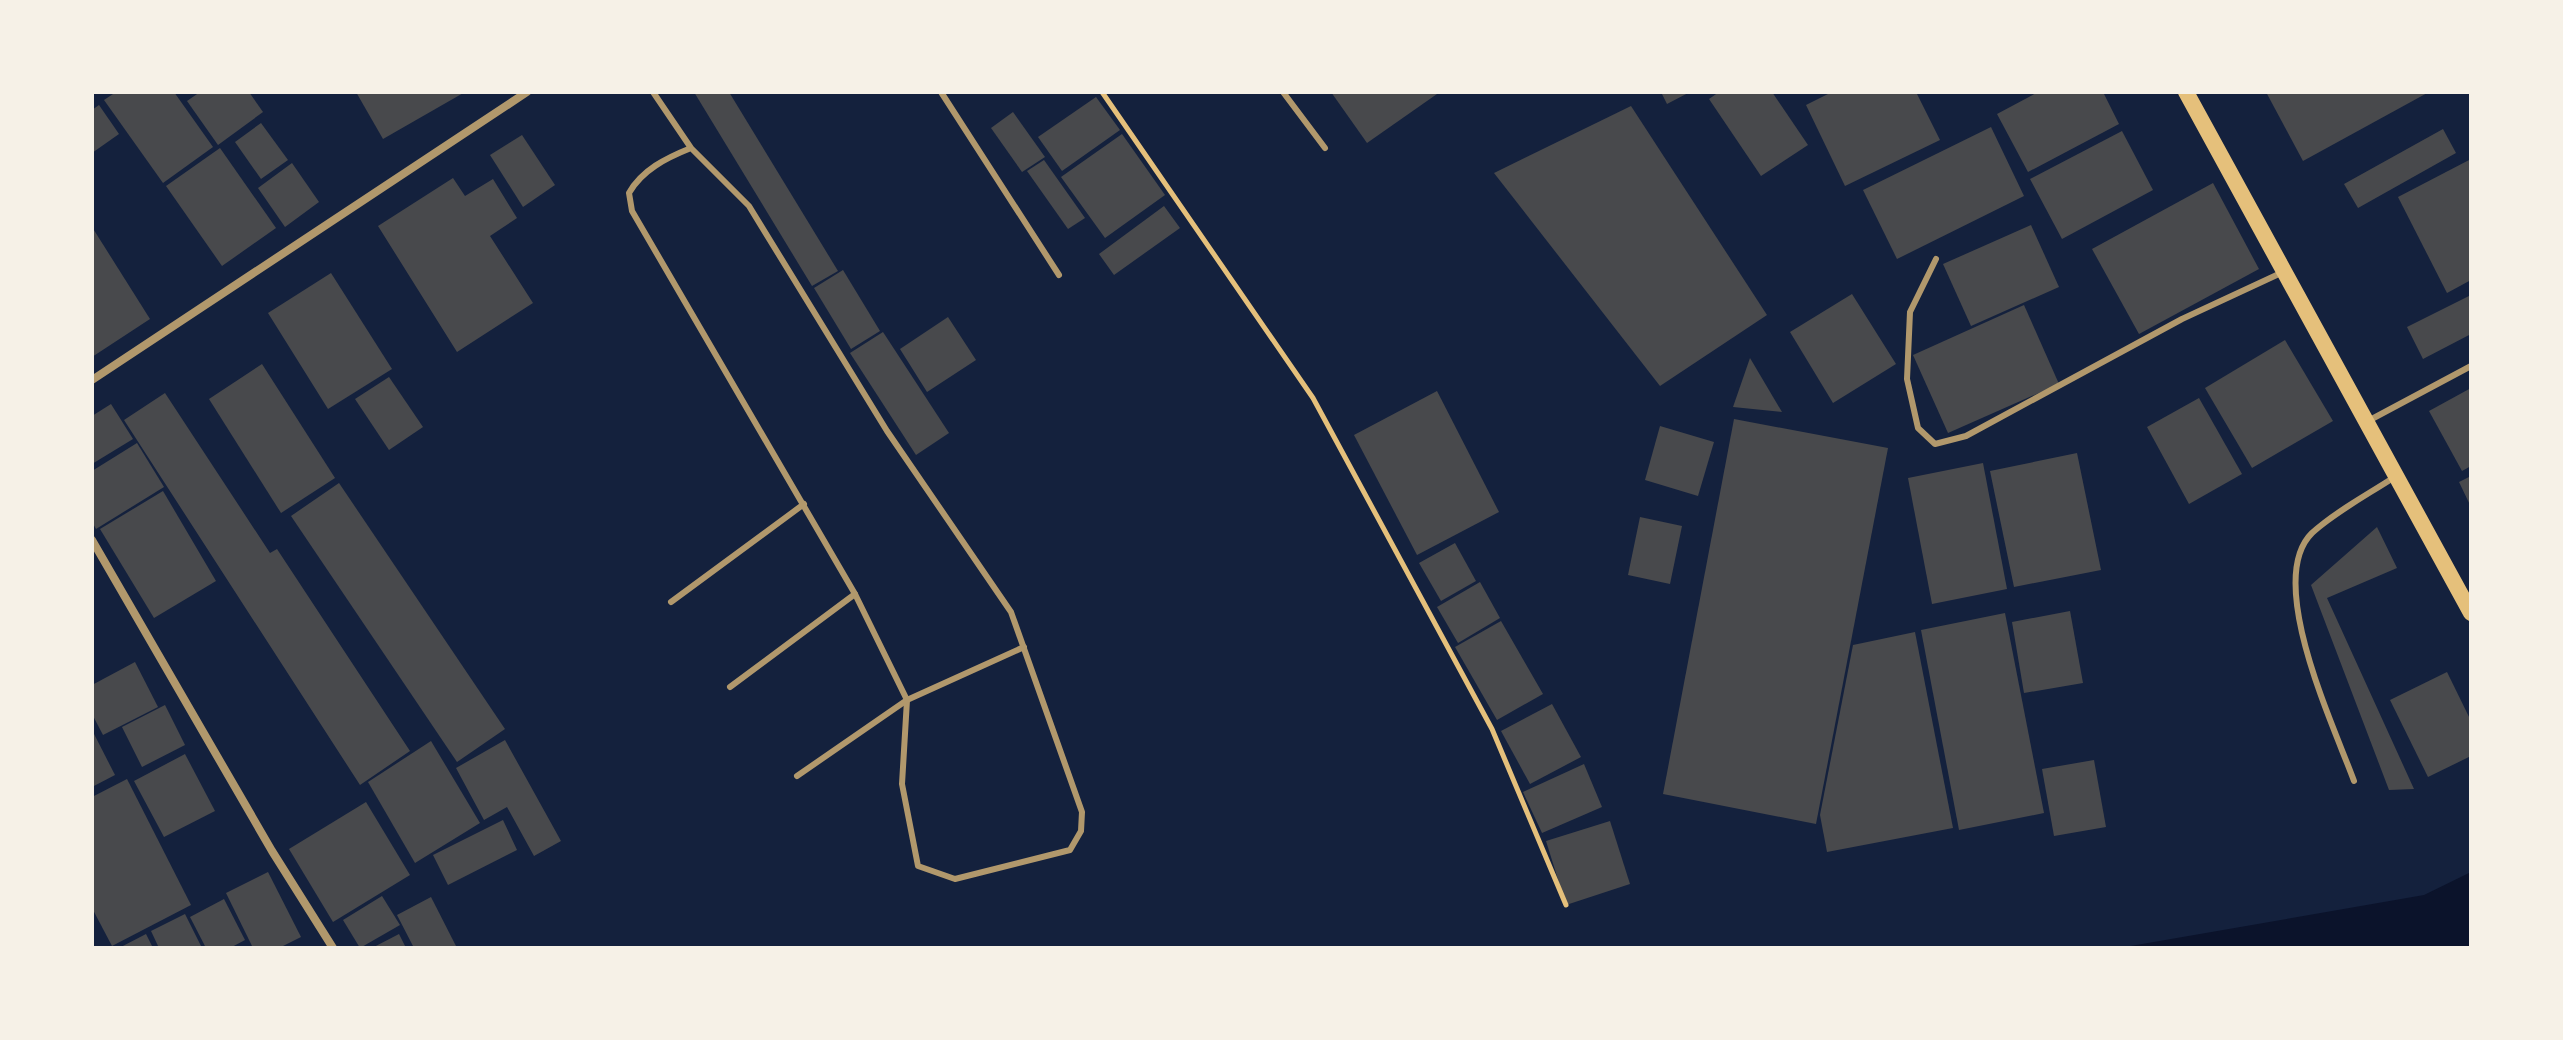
<svg xmlns="http://www.w3.org/2000/svg" width="2563" height="1040" font-family="'IBM Plex Serif',serif">
  <rect width="100%" height="100%" fill="#14213d"/>
  <path fill="#0b132b" d="M 2471,872 L 2471,948 L 2119,948 L 2424,895 Z"/>
  <g fill="#48494c">
    <path d="M 116,92 L 174,92 L 213,147 L 163,183 L 104,100 Z"/>
    <path d="M 200,92 L 249,92 L 263,112 L 218,145 L 187,101 Z"/>
    <path d="M 356,92 L 465,92 L 383,139 Z"/>
    <path d="M 694,92 L 729,92 L 838,271 L 812,286 Z"/>
    <path d="M 1331,92 L 1435,92 L 1437,94 L 1367,143 Z"/>
    <path d="M 1661,92 L 1690,92 L 1667,104 Z"/>
    <path d="M 1719,92 L 1772,92 L 1808,145 L 1761,176 L 1709,99 Z"/>
    <path d="M 1832,92 L 1916,92 L 1940,140 L 1845,186 L 1806,105 Z"/>
    <path d="M 2038,92 L 2103,92 L 2119,124 L 2028,172 L 1997,114 Z"/>
    <path d="M 2266,92 L 2429,92 L 2303,161 Z"/>
    <path d="M 1096,97 L 1120,130 L 1062,171 L 1038,137 Z"/>
    <path d="M 99,105 L 119,134 L 92,153 L 92,110 Z"/>
    <path d="M 1631,106 L 1767,315 L 1660,386 L 1494,173 Z"/>
    <path d="M 1013,112 L 1045,157 L 1022,172 L 991,128 Z"/>
    <path d="M 261,123 L 288,160 L 261,179 L 235,142 Z"/>
    <path d="M 1991,127 L 2024,196 L 1897,259 L 1863,190 Z"/>
    <path d="M 2443,129 L 2456,153 L 2358,208 L 2344,184 Z"/>
    <path d="M 2122,131 L 2153,190 L 2062,239 L 2030,179 Z"/>
    <path d="M 1122,134 L 1165,195 L 1105,238 L 1061,177 Z"/>
    <path d="M 522,135 L 555,185 L 523,207 L 490,155 Z"/>
    <path d="M 220,148 L 276,228 L 222,266 L 166,186 Z"/>
    <path d="M 2471,159 L 2471,280 L 2447,293 L 2398,197 Z"/>
    <path d="M 1044,160 L 1085,218 L 1068,229 L 1027,171 Z"/>
    <path d="M 292,163 L 319,202 L 285,227 L 258,188 Z"/>
    <path d="M 453,178 L 465,196 L 493,179 L 517,218 L 490,236 L 533,303 L 457,352 L 378,226 Z"/>
    <path d="M 2213,183 L 2259,269 L 2139,334 L 2092,249 Z"/>
    <path d="M 1164,206 L 1180,228 L 1114,275 L 1099,254 Z"/>
    <path d="M 2031,225 L 2059,287 L 1971,326 L 1943,264 Z"/>
    <path d="M 92,227 L 150,319 L 92,357 Z"/>
    <path d="M 843,270 L 880,331 L 851,349 L 814,288 Z"/>
    <path d="M 331,273 L 392,369 L 328,409 L 268,313 Z"/>
    <path d="M 1852,294 L 1896,364 L 1833,403 L 1790,332 Z"/>
    <path d="M 2471,295 L 2471,334 L 2423,359 L 2407,327 Z"/>
    <path d="M 2024,305 L 2059,384 L 1948,433 L 1913,355 Z"/>
    <path d="M 948,317 L 976,360 L 927,392 L 900,349 Z"/>
    <path d="M 883,332 L 949,433 L 916,455 L 850,353 Z"/>
    <path d="M 2285,340 L 2333,421 L 2252,468 L 2205,388 Z"/>
    <path d="M 1750,358 L 1782,412 L 1733,407 Z"/>
    <path d="M 262,364 L 335,478 L 281,513 L 209,399 Z"/>
    <path d="M 389,377 L 423,427 L 389,450 L 355,399 Z"/>
    <path d="M 2471,388 L 2471,466 L 2462,471 L 2429,411 Z"/>
    <path d="M 1437,391 L 1499,512 L 1417,555 L 1354,435 Z"/>
    <path d="M 165,393 L 270,553 L 277,549 L 410,751 L 360,785 L 124,420 Z"/>
    <path d="M 2199,398 L 2242,474 L 2189,504 L 2147,427 Z"/>
    <path d="M 111,404 L 133,439 L 92,464 L 92,416 Z"/>
    <path d="M 1734,419 L 1888,448 L 1816,824 L 1663,794 Z"/>
    <path d="M 1660,426 L 1714,442 L 1698,496 L 1645,480 Z"/>
    <path d="M 137,443 L 164,487 L 96,529 L 92,522 L 92,471 Z"/>
    <path d="M 2077,453 L 2101,570 L 2014,587 L 1990,471 Z"/>
    <path d="M 1983,463 L 2007,589 L 1932,604 L 1908,478 Z"/>
    <path d="M 2471,476 L 2471,507 L 2459,482 Z"/>
    <path d="M 339,483 L 505,729 L 457,762 L 291,516 Z"/>
    <path d="M 163,491 L 216,581 L 154,618 L 100,529 Z"/>
    <path d="M 1640,517 L 1682,526 L 1670,584 L 1628,575 Z"/>
    <path d="M 2377,527 L 2397,568 L 2327,598 L 2414,789 L 2389,790 L 2311,585 Z"/>
    <path d="M 1455,543 L 1476,581 L 1441,601 L 1419,563 Z"/>
    <path d="M 1480,582 L 1500,618 L 1458,643 L 1437,607 Z"/>
    <path d="M 2070,611 L 2083,683 L 2024,693 L 2012,622 Z"/>
    <path d="M 2005,613 L 2044,813 L 1959,830 L 1921,630 Z"/>
    <path d="M 1501,621 L 1543,694 L 1497,720 L 1455,647 Z"/>
    <path d="M 1915,632 L 1953,828 L 1827,852 L 1820,815 L 1853,645 Z"/>
    <path d="M 135,662 L 158,707 L 103,735 L 92,714 L 92,685 Z"/>
    <path d="M 2447,672 L 2471,721 L 2471,756 L 2428,777 L 2390,700 Z"/>
    <path d="M 1552,704 L 1581,757 L 1530,784 L 1501,731 Z"/>
    <path d="M 165,705 L 185,745 L 142,767 L 122,727 Z"/>
    <path d="M 92,730 L 115,775 L 92,787 Z"/>
    <path d="M 505,740 L 561,841 L 534,856 L 507,807 L 484,820 L 456,768 Z"/>
    <path d="M 431,741 L 480,823 L 415,863 L 368,782 Z"/>
    <path d="M 185,754 L 215,811 L 164,837 L 134,781 Z"/>
    <path d="M 2094,760 L 2106,827 L 2054,836 L 2042,769 Z"/>
    <path d="M 1584,764 L 1602,807 L 1542,833 L 1523,792 Z"/>
    <path d="M 127,779 L 191,905 L 112,946 L 92,908 L 92,797 Z"/>
    <path d="M 366,802 L 410,875 L 333,922 L 289,849 Z"/>
    <path d="M 503,820 L 517,850 L 448,885 L 433,855 Z"/>
    <path d="M 1610,821 L 1630,884 L 1566,905 L 1546,841 Z"/>
    <path d="M 268,872 L 301,937 L 279,948 L 253,948 L 226,893 Z"/>
    <path d="M 382,896 L 400,925 L 360,948 L 343,920 Z"/>
    <path d="M 431,897 L 457,948 L 414,948 L 397,915 Z"/>
    <path d="M 224,899 L 245,940 L 230,948 L 206,948 L 190,917 Z"/>
    <path d="M 185,914 L 202,948 L 159,948 L 151,931 Z"/>
    <path d="M 146,934 L 153,948 L 119,948 Z"/>
    <path d="M 399,934 L 406,948 L 372,948 Z"/>
  </g>
  <g fill="none" stroke-linecap="round" stroke-linejoin="round">
    <path stroke="#e5c07b" stroke-width="5" d="M 1102,92 L 1313,398 L 1492,729 L 1566,905"/>
    <g stroke="#b1986c" stroke-width="6">
      <path d="M 653,92 L 691,148 C 666,158 642,170 629,193 L 632,211 L 855,594 L 907,700 L 902,784 L 918,866 L 955,879 L 1070,850 L 1081,831 L 1082,812 L 1011,612 L 887,431 L 749,206 L 691,148"/>
      <path d="M 941,92 L 1059,275"/>
      <path d="M 1283,92 L 1325,148"/>
      <path d="M 1936,259 L 1910,312 L 1907,379 L 1918,428 L 1935,444 L 1966,436 L 2182,319 L 2281,273"/>
      <path d="M 2368,421 L 2471,366"/>
      <path d="M 671,602 L 804,504"/>
      <path d="M 730,687 L 855,594"/>
      <path d="M 797,776 L 907,700 L 1024,647"/>
      <path d="M 2354,781 C 2334,726 2264,580 2312,533 C 2335,512 2367,495 2393,478"/>
    </g>
    <g stroke="#b1986c" stroke-width="8">
      <path d="M 92,380 L 527,92"/>
      <path d="M 92,540 L 272,851 L 333,948"/>
    </g>
    <path stroke="#e5c07b" stroke-width="16" d="M 2186,92 L 2471,613"/>
  </g>
  <rect width="2563" height="1040" fill="none" stroke="#f6f1e7" stroke-width="188"/>
</svg>
